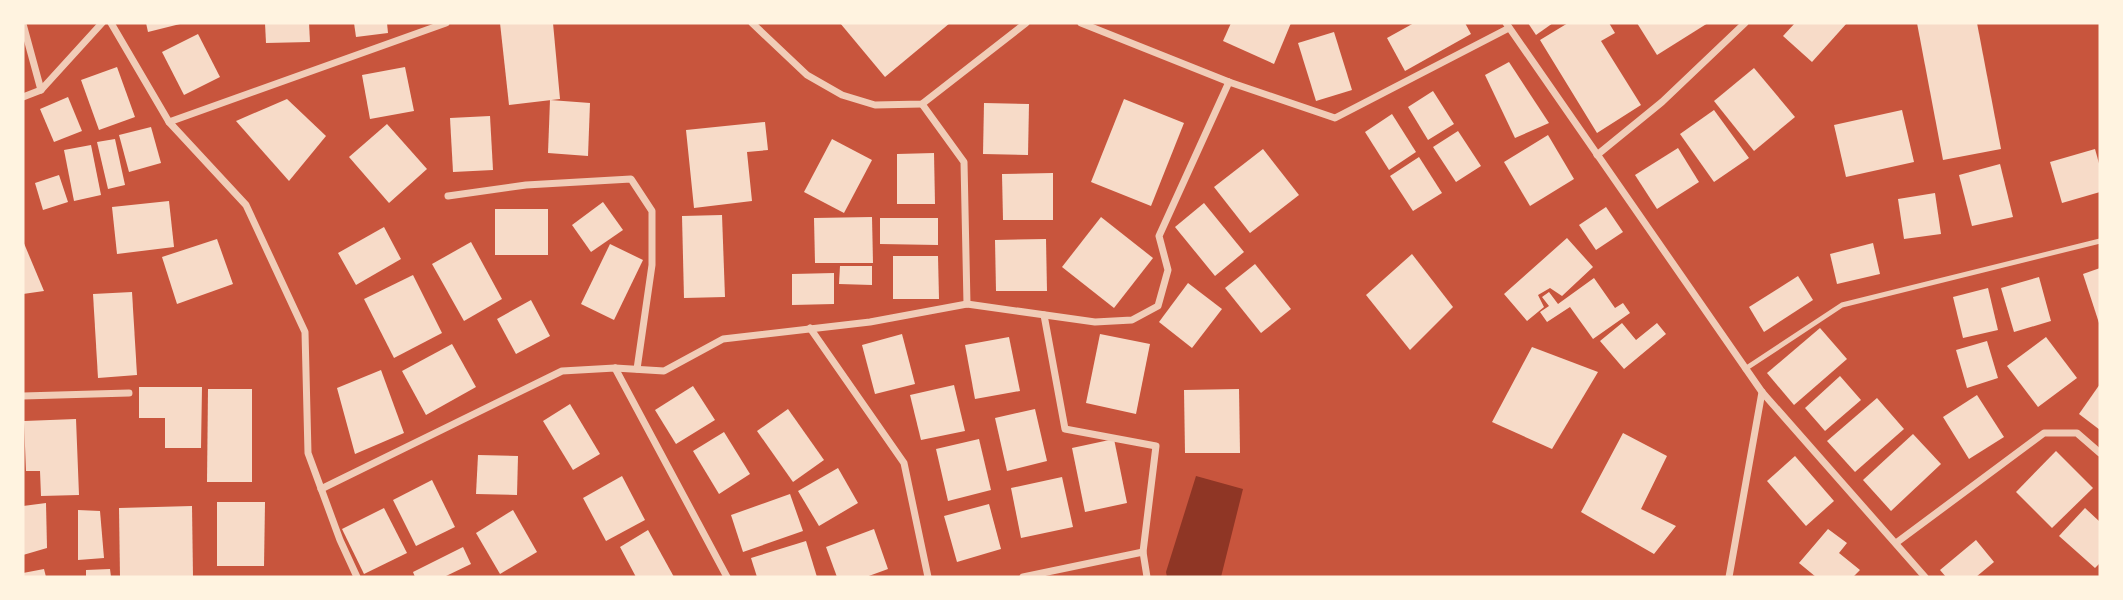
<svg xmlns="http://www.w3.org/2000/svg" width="2123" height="600" font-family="Barlow,sans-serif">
  <rect width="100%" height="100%" fill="#c8553d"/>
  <path fill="#8f3625" d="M 1196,476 L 1243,489 L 1221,577 L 1167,577 L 1166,572 Z"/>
  <g fill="#f7dbc8">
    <path d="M 146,23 L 180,23 L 180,24 L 148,32 Z"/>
    <path d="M 265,23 L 309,23 L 310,42 L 266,43 Z"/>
    <path d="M 354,23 L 387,23 L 388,33 L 356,37 Z"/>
    <path d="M 500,23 L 553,23 L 560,99 L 509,105 Z"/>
    <path d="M 840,23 L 950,23 L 885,77 Z"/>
    <path d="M 1231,23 L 1291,23 L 1274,64 L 1223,41 Z"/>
    <path d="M 1414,23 L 1465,23 L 1471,34 L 1405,71 L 1387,38 Z"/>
    <path d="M 1528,23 L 1553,23 L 1536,35 Z"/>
    <path d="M 1568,23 L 1609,23 L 1615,33 L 1601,41 L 1641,105 L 1597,133 L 1540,40 Z"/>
    <path d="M 1637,23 L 1708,23 L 1657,55 Z"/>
    <path d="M 1795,23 L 1847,23 L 1812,62 L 1783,36 Z"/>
    <path d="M 1917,23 L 1977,23 L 2001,149 L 1943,160 Z"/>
    <path d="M 1334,32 L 1352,90 L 1316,101 L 1298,43 Z"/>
    <path d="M 198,34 L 220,77 L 184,95 L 162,52 Z"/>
    <path d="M 1509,62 L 1549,123 L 1515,138 L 1485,75 Z"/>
    <path d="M 117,67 L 135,117 L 99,130 L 81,80 Z"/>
    <path d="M 405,67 L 414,111 L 370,119 L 362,75 Z"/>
    <path d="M 1754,68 L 1795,117 L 1754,151 L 1714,101 Z"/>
    <path d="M 1433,91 L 1454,124 L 1428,140 L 1408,107 Z"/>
    <path d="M 68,97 L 82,131 L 54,142 L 40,109 Z"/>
    <path d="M 287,99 L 326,136 L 289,181 L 236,121 Z"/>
    <path d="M 1124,99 L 1184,123 L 1151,206 L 1091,182 Z"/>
    <path d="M 550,100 L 590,103 L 588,156 L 548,153 Z"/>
    <path d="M 984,103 L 1029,104 L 1028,155 L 983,154 Z"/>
    <path d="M 1714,110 L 1749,158 L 1714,182 L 1680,134 Z"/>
    <path d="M 1902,110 L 1914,162 L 1846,177 L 1834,125 Z"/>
    <path d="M 1392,114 L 1416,152 L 1389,170 L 1365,132 Z"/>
    <path d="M 490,116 L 493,170 L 453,172 L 450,118 Z"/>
    <path d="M 765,122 L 768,150 L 747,152 L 752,201 L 694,208 L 686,130 Z"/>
    <path d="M 387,124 L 427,169 L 389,203 L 349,157 Z"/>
    <path d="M 151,127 L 161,163 L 129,172 L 119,135 Z"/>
    <path d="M 1458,131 L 1481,166 L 1456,182 L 1433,147 Z"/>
    <path d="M 1548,135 L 1574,179 L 1530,206 L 1504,162 Z"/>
    <path d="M 115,139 L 125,185 L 108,189 L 97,142 Z"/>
    <path d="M 832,139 L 872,160 L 844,213 L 804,192 Z"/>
    <path d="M 91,145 L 101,195 L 74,201 L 64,150 Z"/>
    <path d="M 1678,148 L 1699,182 L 1657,209 L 1635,175 Z"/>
    <path d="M 1263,149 L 1299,195 L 1250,233 L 1214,187 Z"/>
    <path d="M 2095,149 L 2100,167 L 2100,192 L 2062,203 L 2050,162 Z"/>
    <path d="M 934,153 L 935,204 L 897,204 L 897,154 Z"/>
    <path d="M 1419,157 L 1442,193 L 1413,211 L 1390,176 Z"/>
    <path d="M 2000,164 L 2013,217 L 1972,226 L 1959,175 Z"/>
    <path d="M 1053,173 L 1053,220 L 1003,220 L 1002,174 Z"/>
    <path d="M 59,175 L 68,202 L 43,210 L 35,183 Z"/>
    <path d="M 1935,193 L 1941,234 L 1904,239 L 1898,199 Z"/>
    <path d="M 169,201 L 174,247 L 117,254 L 112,207 Z"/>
    <path d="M 603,202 L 623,230 L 591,252 L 572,225 Z"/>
    <path d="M 1204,203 L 1244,252 L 1215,276 L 1175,227 Z"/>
    <path d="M 1606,207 L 1623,232 L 1596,250 L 1579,225 Z"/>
    <rect x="495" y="209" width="53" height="46"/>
    <path d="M 722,215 L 725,297 L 684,298 L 682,216 Z"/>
    <path d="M 872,217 L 873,263 L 815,263 L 814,218 Z"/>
    <path d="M 1101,217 L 1153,258 L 1114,308 L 1062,267 Z"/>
    <path d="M 880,218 L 938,218 L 938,245 L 880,244 Z"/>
    <path d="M 384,227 L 401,259 L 356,285 L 338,253 Z"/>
    <path d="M 1567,238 L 1593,267 L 1562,296 L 1550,288 L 1538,295 L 1544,307 L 1527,321 L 1504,294 Z"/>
    <path d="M 217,239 L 233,284 L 177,304 L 162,257 Z"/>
    <path d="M 1046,239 L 1047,291 L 996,291 L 995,240 Z"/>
    <path d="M 23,241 L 44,291 L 23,294 Z"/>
    <path d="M 471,242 L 502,299 L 464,321 L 432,264 Z"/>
    <path d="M 1873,243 L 1880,274 L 1837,284 L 1830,254 Z"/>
    <path d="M 610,244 L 643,260 L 614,320 L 581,304 Z"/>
    <path d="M 1412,254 L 1453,307 L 1410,350 L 1366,295 Z"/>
    <path d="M 893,256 L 938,256 L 939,299 L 893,299 Z"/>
    <path d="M 1255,264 L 1291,309 L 1261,333 L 1225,288 Z"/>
    <path d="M 840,266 L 872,266 L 872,285 L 839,284 Z"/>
    <path d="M 2100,268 L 2100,326 L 2083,274 Z"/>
    <path d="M 834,273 L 834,304 L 792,305 L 792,274 Z"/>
    <path d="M 413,275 L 442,333 L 394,358 L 364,299 Z"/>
    <path d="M 1798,276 L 1813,300 L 1764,332 L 1749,307 Z"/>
    <path d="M 2039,277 L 2051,321 L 2014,332 L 2001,288 Z"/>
    <path d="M 1594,278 L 1615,308 L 1623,303 L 1630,313 L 1593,339 L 1570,307 L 1547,322 L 1540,312 L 1549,306 L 1542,297 L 1549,292 L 1558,304 Z"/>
    <path d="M 1188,283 L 1222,309 L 1192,348 L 1159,322 Z"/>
    <path d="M 1988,288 L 1998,330 L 1963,338 L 1953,297 Z"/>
    <path d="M 132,292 L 137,375 L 98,378 L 93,294 Z"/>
    <path d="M 531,300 L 550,336 L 516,354 L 497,319 Z"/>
    <path d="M 1622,323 L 1636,340 L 1657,323 L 1666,334 L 1624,369 L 1600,341 Z"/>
    <path d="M 1820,328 L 1847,359 L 1794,405 L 1767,373 Z"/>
    <path d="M 902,334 L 915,384 L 875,394 L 862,345 Z"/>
    <path d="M 1100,334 L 1150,344 L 1136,414 L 1086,403 Z"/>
    <path d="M 1009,337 L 1020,391 L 975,399 L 965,345 Z"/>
    <path d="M 2046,337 L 2077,378 L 2038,407 L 2007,366 Z"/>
    <path d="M 1987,341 L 1998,378 L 1967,388 L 1956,350 Z"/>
    <path d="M 452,344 L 476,387 L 426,415 L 402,371 Z"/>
    <path d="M 1532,347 L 1598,372 L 1552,449 L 1492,422 Z"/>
    <path d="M 381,370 L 404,433 L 355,454 L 337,388 Z"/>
    <path d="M 1840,376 L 1861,400 L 1825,431 L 1805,408 Z"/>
    <path d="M 2100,384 L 2100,430 L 2079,414 Z"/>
    <path d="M 954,385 L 965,431 L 921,440 L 910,395 Z"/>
    <path d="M 693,386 L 715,420 L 676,444 L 655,410 Z"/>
    <path d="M 139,387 L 202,387 L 201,448 L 165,448 L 165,418 L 139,418 Z"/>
    <path d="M 208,389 L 252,389 L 252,482 L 207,482 Z"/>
    <path d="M 1239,389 L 1240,453 L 1185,453 L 1184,390 Z"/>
    <path d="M 1977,395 L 2004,437 L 1969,459 L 1943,417 Z"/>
    <path d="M 1877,398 L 1904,429 L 1855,472 L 1827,441 Z"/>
    <path d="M 570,404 L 600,454 L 573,470 L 543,421 Z"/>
    <path d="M 788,409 L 824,460 L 793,482 L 757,431 Z"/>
    <path d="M 1035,409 L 1047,461 L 1007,471 L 995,418 Z"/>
    <path d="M 76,419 L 79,495 L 41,496 L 40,471 L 26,471 L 24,421 Z"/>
    <path d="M 724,432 L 750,474 L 719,494 L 693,451 Z"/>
    <path d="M 1623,433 L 1667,456 L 1641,509 L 1676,526 L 1654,554 L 1581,512 Z"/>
    <path d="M 1913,434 L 1941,464 L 1891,511 L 1863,480 Z"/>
    <path d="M 979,439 L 991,490 L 948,501 L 936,449 Z"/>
    <path d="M 1114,439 L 1127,503 L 1085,512 L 1072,448 Z"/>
    <path d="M 2056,451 L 2093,488 L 2052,528 L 2016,492 Z"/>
    <path d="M 478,455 L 518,456 L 517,495 L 476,494 Z"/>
    <path d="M 1795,456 L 1834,501 L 1806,526 L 1767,481 Z"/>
    <path d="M 838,468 L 858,503 L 819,526 L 798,491 Z"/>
    <path d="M 622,476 L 645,520 L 606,541 L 583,498 Z"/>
    <path d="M 1062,477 L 1073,527 L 1021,538 L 1011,488 Z"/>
    <path d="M 432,480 L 455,527 L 416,546 L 393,500 Z"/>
    <path d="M 790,494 L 803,531 L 743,552 L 731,515 Z"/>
    <path d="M 217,502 L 265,502 L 264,566 L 217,566 Z"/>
    <path d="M 46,503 L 47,548 L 23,555 L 23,506 Z"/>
    <path d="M 989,504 L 1001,549 L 957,562 L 944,516 Z"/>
    <path d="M 192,506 L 193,577 L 120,577 L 119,508 Z"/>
    <path d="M 384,508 L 407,553 L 364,574 L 342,529 Z"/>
    <path d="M 2085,508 L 2100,522 L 2100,563 L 2095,568 L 2059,536 Z"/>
    <path d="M 78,510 L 100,511 L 104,558 L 78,560 Z"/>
    <path d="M 513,510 L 537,552 L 500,574 L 476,533 Z"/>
    <path d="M 874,529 L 888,569 L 866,577 L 837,577 L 826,547 Z"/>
    <path d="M 1828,529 L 1847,543 L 1839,553 L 1860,570 L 1853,577 L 1816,577 L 1799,563 Z"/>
    <path d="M 648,530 L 674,577 L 636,577 L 620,547 Z"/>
    <path d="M 1976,540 L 1994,562 L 1976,577 L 1946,577 L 1940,570 Z"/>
    <path d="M 806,541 L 817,577 L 757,577 L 751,558 Z"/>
    <path d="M 463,547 L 471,564 L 444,577 L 415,577 L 413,572 Z"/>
    <path d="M 44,569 L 46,577 L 23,577 L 23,573 Z"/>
    <path d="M 110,569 L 111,577 L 86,577 L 86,570 Z"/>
  </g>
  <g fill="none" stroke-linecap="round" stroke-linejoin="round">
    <path stroke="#f1ccb7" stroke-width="5" d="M 1745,369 L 1842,305 L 2100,241"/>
    <g stroke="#f1ccb7" stroke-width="7">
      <path d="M 111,23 L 169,122 L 246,205 L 305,332 L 308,453 L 340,540 L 357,577"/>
      <path d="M 752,23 L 807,75 L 842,95 L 875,105 L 922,104 L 1026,23"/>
      <path d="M 1081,23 L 1229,82 L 1335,118 L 1509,28"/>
      <path d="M 1506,23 L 1762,392 L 1925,577"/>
      <path d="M 23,24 L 41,90"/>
      <path d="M 23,97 L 41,90 L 102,23"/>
      <path d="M 922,104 L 964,162 L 967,304"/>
      <path d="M 169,122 L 446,23"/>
      <path d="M 1597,155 L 1662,102 L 1745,23"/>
      <path d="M 448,196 L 526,185 L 631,179 L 652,211 L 652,265 L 637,369"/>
      <path d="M 1044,315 L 1065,429 L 1156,446 L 1143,552 L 1147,577"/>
      <path d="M 810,328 L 904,463 L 928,577"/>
      <path d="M 615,368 L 727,577"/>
      <path d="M 23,396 L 129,393"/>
      <path d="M 321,489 L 562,371 L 615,368 L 664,371 L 723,339 L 870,322 L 967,304 L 1095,322 L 1132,320 L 1158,306 L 1168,270 L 1159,236 L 1229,82"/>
      <path d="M 1896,543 L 2044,433 L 2077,433 L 2100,453"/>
      <path d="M 1023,577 L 1143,552"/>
      <path d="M 1729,577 L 1762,392"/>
    </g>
  </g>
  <rect width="2123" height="600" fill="none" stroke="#fff3e0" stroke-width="49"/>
</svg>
